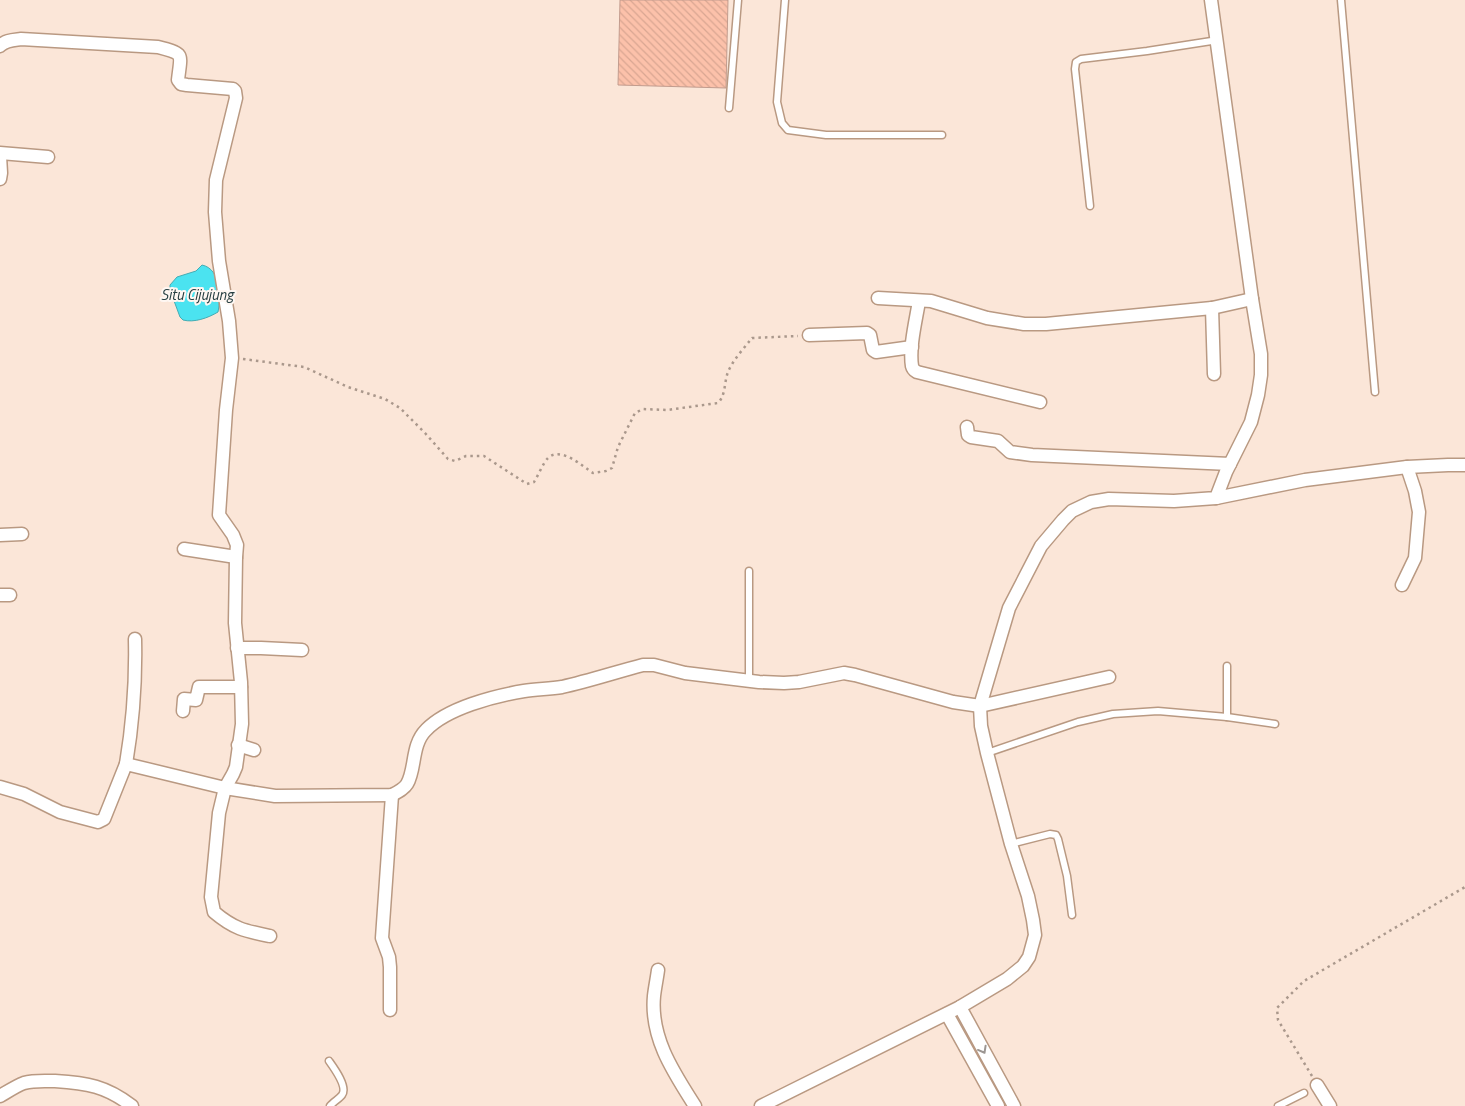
<svg xmlns="http://www.w3.org/2000/svg" width="1465" height="1106" font-family="'Titillium Web',sans-serif">
  <defs>
    <pattern id="building-back-hatch" width="6" height="6" patternUnits="userSpaceOnUse" patternTransform="scale(1.25)"><rect width="6" height="6" fill="#fcc1aa"/><path d="M-1 5l2 2M0 0l6 6M5-1l2 2" fill="none" stroke="#d9a692"/></pattern>
  </defs>
  <rect width="100%" height="100%" fill="#fbe6d8"/>
  <path fill="#4be3f0" stroke="#46acb3" d="M 202,265 C 221,269 221,297 218,312 C 208,318 194,323 183,320 L 180,317 L 170,290 L 170,285 L 177,277 L 196,271 Z"/>
  <path fill="url(#building-back-hatch)" stroke="#c29c8e" d="M 620,0 L 728,0 L 726,88 L 618,85 Z"/>
  <g fill="none" stroke-linecap="round" stroke-linejoin="round">
    <defs>
      <g id="service">
        <path d="M 785,0 L 777,102 L 782,123 L 788,130 L 826,135 L 942,135"/>
        <path d="M 1341,0 L 1375,392"/>
        <path d="M 729,108 L 738,0"/>
        <path d="M 1090,206 L 1075,69 L 1076,62 L 1081,59 L 1147,51 L 1218,40"/>
        <path d="M 749,680 L 749,571"/>
        <path d="M 1227,717 L 1227,666"/>
        <path d="M 987,753 L 1078,722 L 1113,714 L 1158,711 L 1227,717 L 1275,724"/>
        <path d="M 1011,844 L 1050,834 L 1056,835 L 1058,839 L 1067,876 L 1072,915"/>
        <path d="M 329,1061 C 334,1068 348,1087 342,1095 C 339,1099 333,1102 330,1106"/>
        <path d="M 1278,1106 L 1304,1093"/>
      </g>
      <g id="minor">
        <path d="M 0,46 C 5,40 14,40 21,39 L 158,47 C 185,54 181,53 178,80 L 181,84 L 187,85 L 233,89 L 235,91 L 236,98 L 216,180 L 215,212 L 219,261 L 229,321 L 232,358 L 226,410 L 219,515 L 233,535 L 237,545 L 236,557 L 235,623 L 241,682 L 242,724 L 236,767 L 233,774 L 225,788 L 219,813 L 211,897 L 214,912 C 234,929 245,931 270,936"/>
        <path d="M 0,153 L 48,157"/>
        <path d="M 0,156 L 1,173 L 0,179"/>
        <path d="M 878,298 L 931,301 L 987,318 L 1024,324 L 1046,324 L 1212,308 L 1252,299"/>
        <path d="M 919,301 C 916,320 909,347 912,366 C 913,370 914,370 917,372 L 1040,402"/>
        <path d="M 1212,308 L 1214,374"/>
        <path d="M 809,335 L 867,333 L 870,335 L 873,350 L 876,352 L 912,347"/>
        <path d="M 967,427 L 968,435 L 971,437 L 998,441 L 1010,452 L 1032,455 L 1230,464"/>
        <path d="M 1216,498 L 1305,480 L 1407,467 L 1448,465 L 1465,465"/>
        <path d="M 0,535 L 22,534"/>
        <path d="M 184,549 L 236,557"/>
        <path d="M 1402,585 L 1415,558 L 1419,512 L 1415,491 L 1407,467"/>
        <path d="M 0,595 L 10,595"/>
        <path d="M 237,648 L 261,648 L 302,650"/>
        <path d="M 183,711 L 184,699 L 196,700 L 199,687 L 241,687"/>
        <path d="M 238,745 L 254,750"/>
        <path d="M 126,764 C 133,722 136,681 135,639"/>
        <path d="M 0,787 L 24,794 L 60,812 L 98,822 L 104,819 L 126,764 L 225,788 L 275,796 L 392,795 C 398,792 404,789 407,784 C 416,769 411,745 426,730 C 447,708 494,696 524,691 C 536,689 549,689 562,687 C 589,681 616,672 643,665 L 654,665 L 685,673 L 759,682 L 784,683 L 799,682 L 844,673 L 855,675 L 953,702 L 980,706 L 1109,677"/>
        <path d="M 658,970 C 657,978 655,987 654,996 C 650,1038 674,1073 695,1106"/>
        <path d="M 960,1007 L 1014,1106"/>
        <path d="M 390,1010 L 390,967 L 389,957 L 382,938 L 392,795"/>
        <path d="M 947,1014 L 998,1106"/>
        <path d="M 1317,1085 L 1330,1106"/>
        <path d="M 0,1096 C 7,1092 16,1086 24,1083 C 34,1080 44,1081 55,1081 C 87,1083 106,1086 132,1106"/>
        <path d="M 761,1106 L 960,1007 L 1007,979 L 1023,966 L 1029,957 L 1035,935 L 1033,920 L 1028,896 L 1011,844 L 987,753 L 981,726 L 980,706 L 1009,608 L 1041,546 L 1063,520 L 1072,511 L 1091,502 L 1109,499 L 1174,501 L 1216,498 L 1226,472 L 1251,422 L 1258,395 L 1261,375 L 1261,354 L 1252,299 L 1211,0"/>
      </g>
    </defs>
    <use href="#service" stroke="#b99982" stroke-width="9"/>
    <use href="#minor" stroke="#b99982" stroke-width="15"/>
    <g stroke="#aa988c" stroke-width="2.5" stroke-dasharray="2.5 4" stroke-linecap="butt">
      <path d="M 243,359 L 304,367 L 348,387 L 385,399 L 400,408 L 425,433 L 448,459 L 455,461 L 466,456 L 484,456 L 527,484 L 534,482 C 538,476 543,463 548,458 C 561,446 582,466 593,473 L 606,471 L 612,468 L 618,447 L 635,413 L 643,409 L 667,410 L 718,403 C 726,395 724,382 728,372 C 733,360 744,348 752,338 L 798,336"/>
      <path d="M 1312,1076 L 1278,1020 L 1277,1008 L 1304,981 L 1465,887"/>
    </g>
    <use href="#service" stroke="#fff" stroke-width="6"/>
    <use href="#minor" stroke="#fff" stroke-width="12"/>
  </g>
  <defs><path id="oneway-chevron" d="M-2-3.5L2.5 0L-2 3.5" fill="none" stroke-width="1.6" stroke-linecap="round" stroke-linejoin="round" transform="scale(1.25)"/></defs>
  <use stroke="#9c9692" href="#oneway-chevron" transform="translate(983 1050) rotate(61)"/>
  <g text-anchor="middle" stroke-width="4" stroke-linejoin="round" paint-order="stroke">
    <g font-size="15" font-style="italic" fill="#253e41" stroke="#fef7f2">
      <text x="197" y="300">Situ Cijujung</text>
    </g>
  </g>
</svg>
